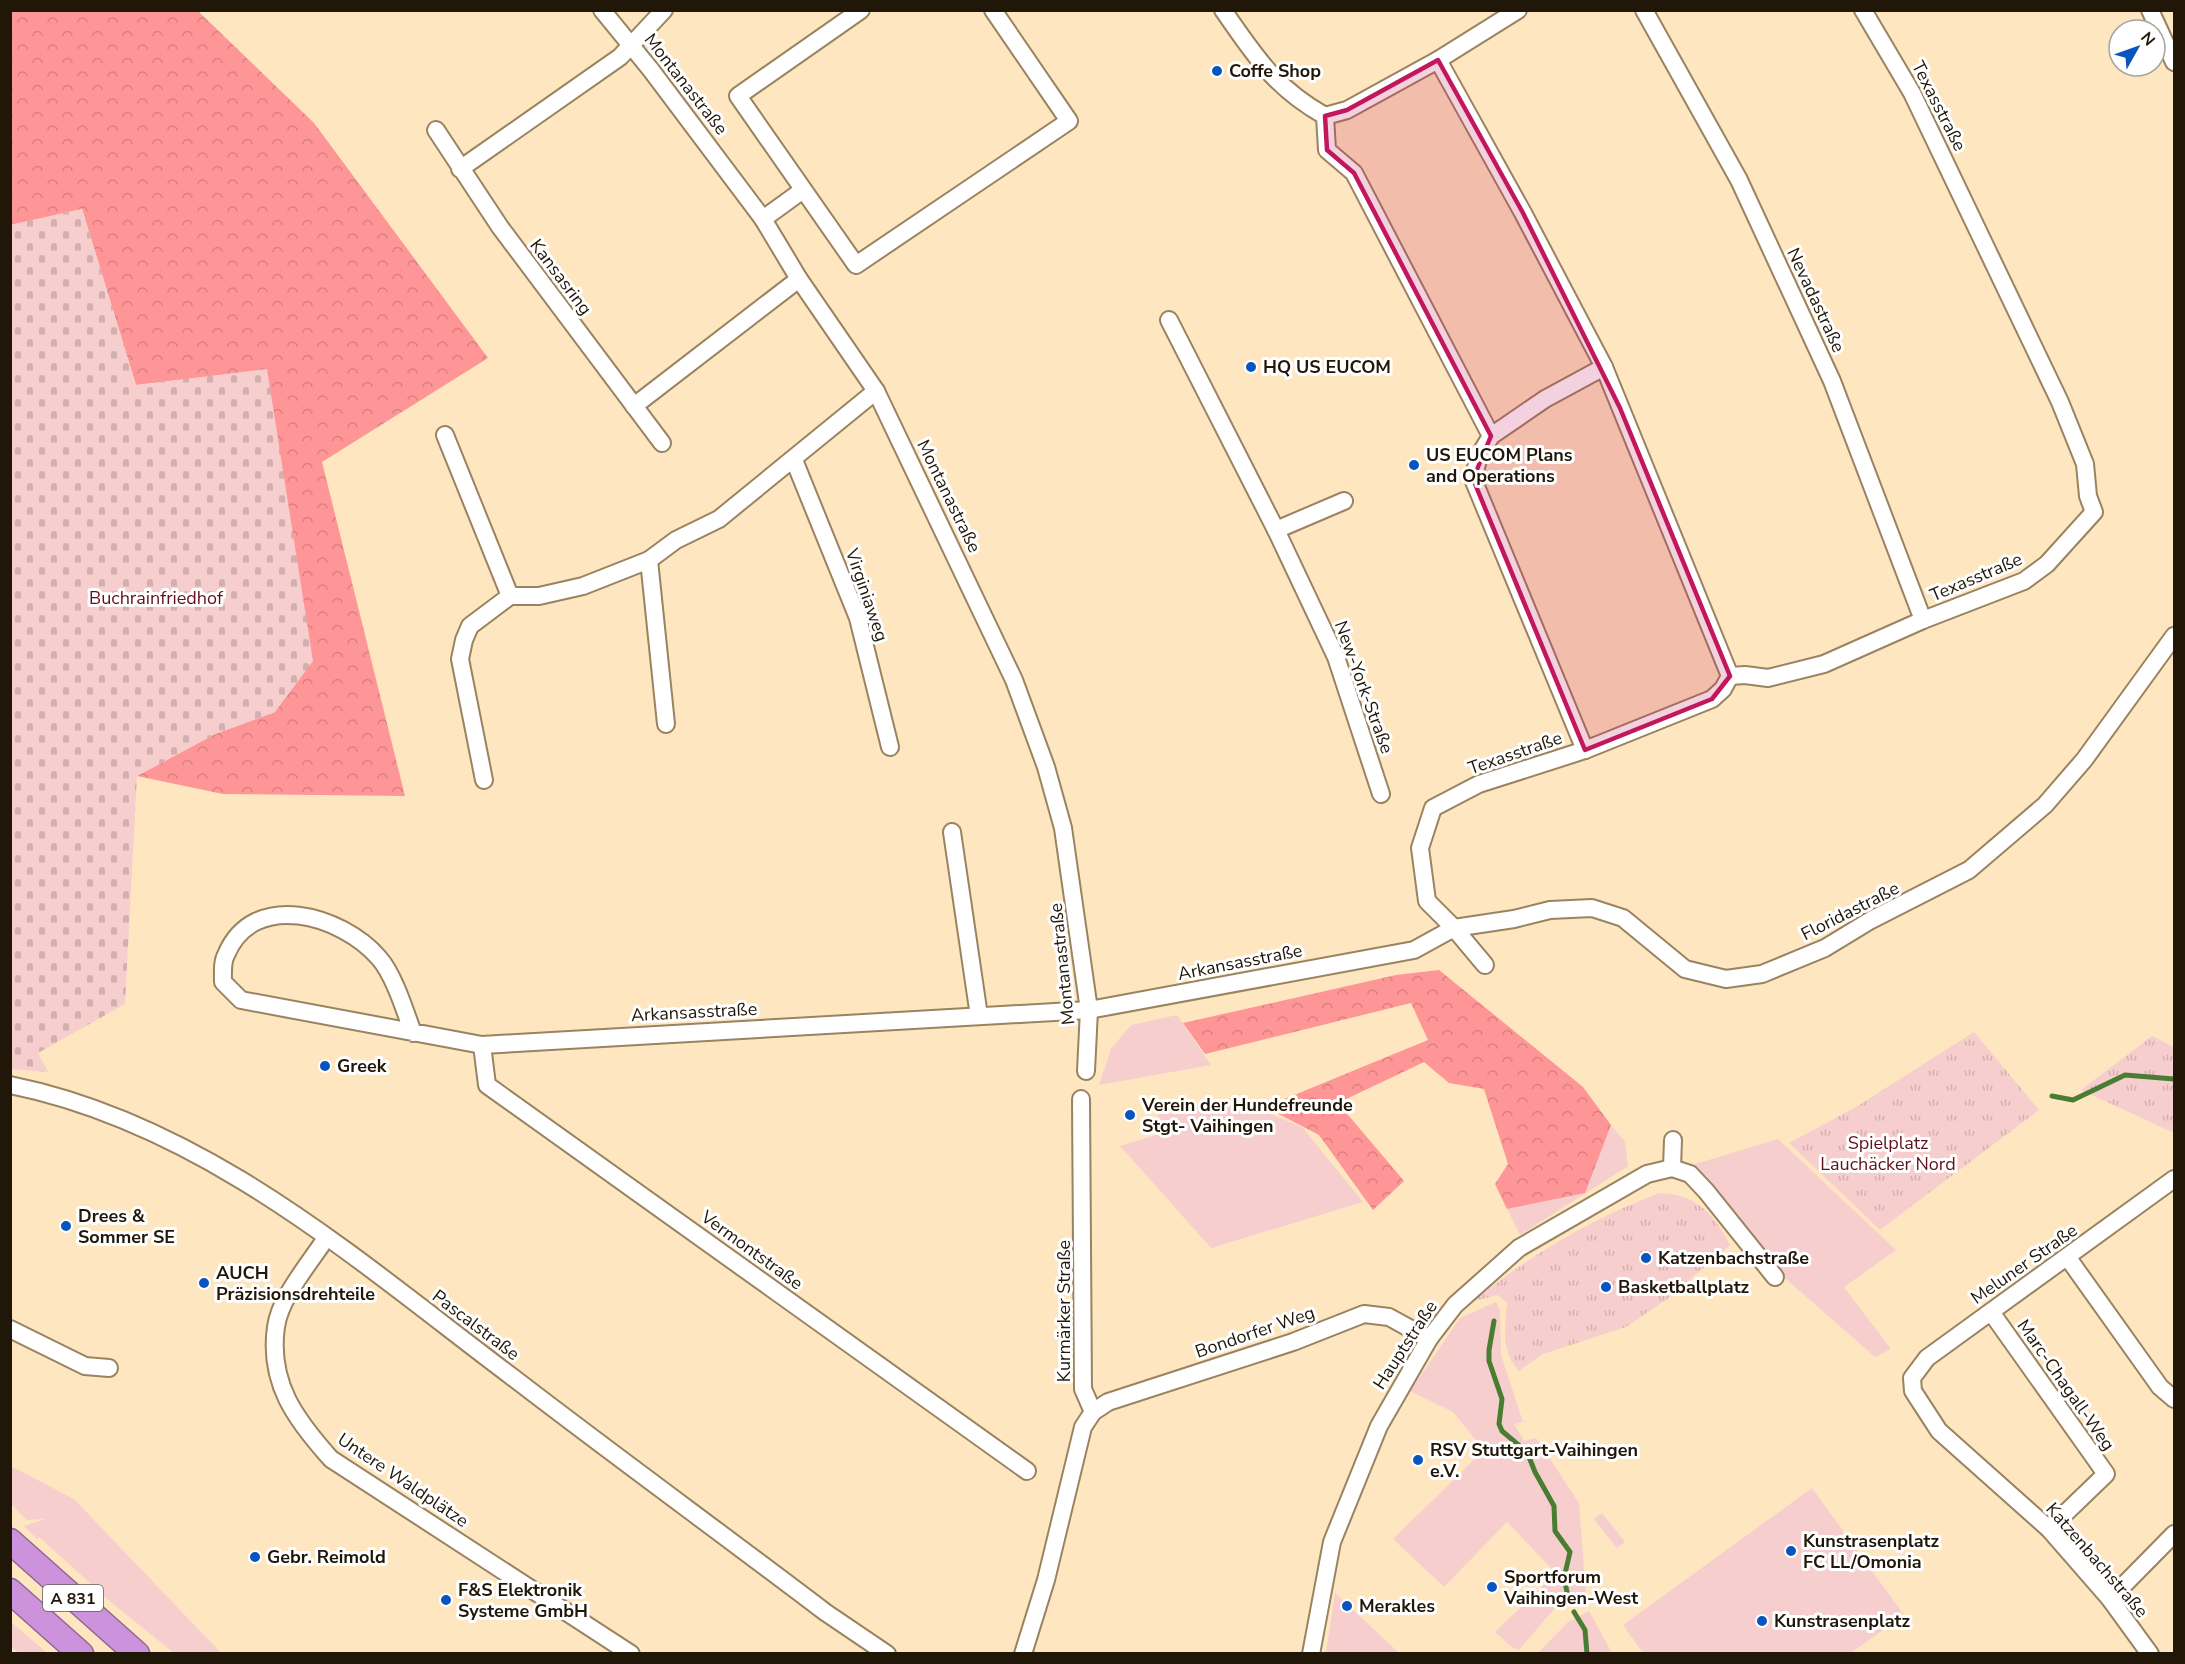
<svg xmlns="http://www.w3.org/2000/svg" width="2185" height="1664" font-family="'Nunito Sans',sans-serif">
  <defs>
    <pattern id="forest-crowns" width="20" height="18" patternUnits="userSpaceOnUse" patternTransform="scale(1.5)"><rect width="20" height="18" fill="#fe9597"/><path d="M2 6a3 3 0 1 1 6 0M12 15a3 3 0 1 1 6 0" fill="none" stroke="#d98081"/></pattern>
    <pattern id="cemetery-stones" width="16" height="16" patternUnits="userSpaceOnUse" patternTransform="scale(1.5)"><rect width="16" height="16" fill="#f7cece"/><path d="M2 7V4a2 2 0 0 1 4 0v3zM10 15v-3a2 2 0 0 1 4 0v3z" fill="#d3b0b0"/></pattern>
    <pattern id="park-tufts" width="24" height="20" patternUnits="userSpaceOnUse" patternTransform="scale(1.5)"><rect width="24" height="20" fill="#f7cece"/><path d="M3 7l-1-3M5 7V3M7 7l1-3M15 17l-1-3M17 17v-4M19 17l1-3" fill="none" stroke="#d3b0b0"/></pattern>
  </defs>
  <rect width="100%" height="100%" fill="#fee6c0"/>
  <g fill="#f7cece">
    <path d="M 1177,1015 L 1211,1065 L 1099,1085 L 1111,1049 L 1131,1025 Z"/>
    <path d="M 1233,1098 L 1255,1113 L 1263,1110 L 1303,1128 L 1363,1202 L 1211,1248 L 1120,1146 L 1159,1134 L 1162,1126 L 1157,1113 Z"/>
    <path d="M 1611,1125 L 1625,1142 L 1628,1166 L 1520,1235 L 1507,1209 L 1584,1193 Z"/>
    <path d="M 1778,1139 L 1896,1250 L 1844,1287 L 1891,1349 L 1875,1357 L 1786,1279 L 1692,1165 Z"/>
    <path d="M 1496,1302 L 1500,1310 L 1501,1355 L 1523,1422 L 1514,1424 L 1524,1441 L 1536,1438 L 1579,1503 L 1586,1595 L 1554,1609 L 1519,1650 L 1513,1648 L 1495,1632 L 1556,1573 L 1507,1522 L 1444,1587 L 1393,1539 L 1484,1450 L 1453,1412 L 1410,1391 L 1460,1318 Z"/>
    <path d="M 11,1466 L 74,1499 L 221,1653 L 174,1653 L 112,1603 L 39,1537 L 37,1539 L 24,1526 L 46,1519 L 27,1520 L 11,1504 Z"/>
    <path d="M 1812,1488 L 1904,1615 L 1851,1653 L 1643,1653 L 1623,1625 Z"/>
    <path d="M 1602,1513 L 1625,1542 L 1617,1548 L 1594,1519 Z"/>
    <path d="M 1335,1593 L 1399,1653 L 1326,1653 Z"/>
    <path d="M 1589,1611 L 1612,1653 L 1538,1653 L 1568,1622 Z"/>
    <path d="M 10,1621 L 47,1653 L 19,1653 L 11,1646 Z"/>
  </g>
  <g fill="url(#forest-crowns)">
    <path d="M 10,11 L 198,11 L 314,123 L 488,358 L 322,462 L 405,796 L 223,794 L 137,776 L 215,734 L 275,712 L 267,370 L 136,385 L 82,209 L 11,225 Z"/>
    <path d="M 1439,970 L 1583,1087 L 1611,1125 L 1585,1193 L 1507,1209 L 1495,1184 L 1508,1164 L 1484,1089 L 1449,1083 L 1424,1062 L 1338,1103 L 1404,1181 L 1373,1210 L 1319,1135 L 1265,1107 L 1428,1040 L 1411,1003 L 1205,1054 L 1183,1023 L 1396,975 Z"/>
  </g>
  <path fill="url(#cemetery-stones)" d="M 82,209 L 136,385 L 267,369 L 313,661 L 275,712 L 215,734 L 137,776 L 125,1004 L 38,1053 L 48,1072 L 10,1069 L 10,225 Z"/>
  <g fill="url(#park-tufts)">
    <path d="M 1974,1032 L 2039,1110 L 1880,1230 L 1789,1143 L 1856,1107 Z"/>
    <path d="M 2152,1036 L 2174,1047 L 2174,1133 L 2081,1090 Z"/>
    <path d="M 1659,1193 C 1696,1194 1714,1214 1730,1245 L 1666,1300 L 1626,1327 L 1543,1354 L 1519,1371 C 1501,1352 1505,1327 1507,1303 L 1498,1295 L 1474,1301 C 1528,1256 1593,1218 1659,1193 Z"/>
  </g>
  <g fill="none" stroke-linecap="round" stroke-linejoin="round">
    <g stroke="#497d32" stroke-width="5">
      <path d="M 2052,1096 L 2073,1100 L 2125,1075 L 2174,1079"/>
      <path d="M 1494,1321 L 1489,1350 L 1489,1361 L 1502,1399 L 1499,1424 L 1502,1431 L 1527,1452 L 1535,1472 L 1554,1506 L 1555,1531 L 1570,1552 L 1564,1578 L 1569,1601"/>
      <path d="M 1574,1612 L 1585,1630 L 1587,1654"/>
    </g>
    <defs>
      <g id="minor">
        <path d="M 602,10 L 651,70 L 763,219 L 799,279 L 876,391 L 1014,680 L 1046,767 L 1063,828 L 1089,1010 L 1086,1071"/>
        <path d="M 861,10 L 738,96 L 856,265 L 1069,121 L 993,10"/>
        <path d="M 1223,10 C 1256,57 1274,87 1325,116"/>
        <path d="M 1644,10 L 1739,180 L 1832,381 L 1923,620"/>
        <path d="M 2150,10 L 2174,62"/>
        <path d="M 1438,60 L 1523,213 L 1604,367 L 1730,676"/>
        <path d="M 1325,116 L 1327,150 L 1354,173 L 1491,436 L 1479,456 L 1473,479 L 1585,750"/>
        <path d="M 1325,116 L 1347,110 L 1438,60 L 1518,10"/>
        <path d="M 436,130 L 500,227 L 662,443"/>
        <path d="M 460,169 L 620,57 L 664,10"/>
        <path d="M 763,219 L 803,190"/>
        <path d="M 1169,320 L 1276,530 L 1336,657 L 1381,794"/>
        <path d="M 634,406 L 799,279"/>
        <path d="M 445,435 L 510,596"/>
        <path d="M 1491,436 L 1545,399 L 1604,367"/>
        <path d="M 794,460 L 858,618 L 890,747"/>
        <path d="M 1276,530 L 1344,501"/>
        <path d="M 649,560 L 666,724"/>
        <path d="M 1730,676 L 1745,675 L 1768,678 L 1824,664 L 1923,620 L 2024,581 L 2047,564 L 2094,512 L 2088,496 L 2085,464 L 2060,402 L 1912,93 L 1863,10"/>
        <path d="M 484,780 L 460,659 L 464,640 L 470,626 L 510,596 L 539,596 L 583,586 L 649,560 L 676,540 L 719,519 L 876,391"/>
        <path d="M 952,832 L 979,1016"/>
        <path d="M 1485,965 L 1454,928 L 1427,901 L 1420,848 L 1433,808 L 1479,784 L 1585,750 L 1712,699 L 1723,689 L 1730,676"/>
        <path d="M 413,1033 C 405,1011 394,975 379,958 C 342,915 253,889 226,955 C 222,962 223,973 223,982 L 241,1000 L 482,1045 L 1089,1010 L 1414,950 L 1454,928 L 1514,919 L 1550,910 L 1592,908 L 1623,918 L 1685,969 L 1726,979 L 1762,974 L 1825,948 L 1871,920 L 1969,870 L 2045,805 L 2084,760 L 2174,636"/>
        <path d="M 482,1045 L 487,1085 L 1027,1471"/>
        <path d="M 10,1085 C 204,1124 358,1261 511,1376 C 615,1456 721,1533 825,1612 L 887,1654"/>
        <path d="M 1081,1099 L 1083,1389 L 1093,1412"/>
        <path d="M 1672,1168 L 1690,1174 L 1706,1191 L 1775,1277"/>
        <path d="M 1672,1168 L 1673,1140"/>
        <path d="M 326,1238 C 310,1263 280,1297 276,1327 C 268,1383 296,1420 331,1459 L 631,1654"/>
        <path d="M 2068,1258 L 2160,1387 L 2174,1399"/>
        <path d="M 1991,1312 L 2106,1474 L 2049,1529"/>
        <path d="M 10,1329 L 85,1366 L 109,1368"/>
        <path d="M 2110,1599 L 2174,1534"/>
        <path d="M 1023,1654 L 1046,1580 L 1083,1427 L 1093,1412 L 1108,1402 L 1293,1342 L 1364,1314 L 1389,1317 L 1429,1339"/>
        <path d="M 1311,1654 L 1332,1542 L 1379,1426 L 1429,1339 L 1455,1305 L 1519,1248 L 1647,1174 L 1672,1168"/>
        <path d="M 2150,1654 L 2110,1599 L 2049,1529 L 1939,1431 L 1913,1391 L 1912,1378 L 1927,1358 L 2174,1179"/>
      </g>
      <g id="highway">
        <path d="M 10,1541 L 137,1654"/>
        <path d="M 10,1591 L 81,1654"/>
      </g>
    </defs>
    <use href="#minor" stroke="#998360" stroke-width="20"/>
    <use href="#highway" stroke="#906792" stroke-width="27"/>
    <use href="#minor" stroke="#fff" stroke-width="16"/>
    <use href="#highway" stroke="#cc92db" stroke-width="24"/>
  </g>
  <path fill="#c2185b" fill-opacity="0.2" stroke="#c2185b" stroke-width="4.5" stroke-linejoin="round" d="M 1438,60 L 1523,213 L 1620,408 L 1730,676 L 1712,699 L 1585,750 L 1473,479 L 1491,436 L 1354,173 L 1327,150 L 1325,116 L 1347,110 Z"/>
  <g fill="#0855bf" stroke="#fff" stroke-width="2">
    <circle cx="1217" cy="71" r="6"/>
    <circle cx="1251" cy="367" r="6"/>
    <circle cx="1414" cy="465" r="6"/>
    <circle cx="325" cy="1066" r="6"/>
    <circle cx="1130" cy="1115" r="6"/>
    <circle cx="66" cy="1226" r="6"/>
    <circle cx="1646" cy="1258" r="6"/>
    <circle cx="204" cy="1283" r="6"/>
    <circle cx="1606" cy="1287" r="6"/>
    <circle cx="1418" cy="1460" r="6"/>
    <circle cx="1791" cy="1551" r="6"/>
    <circle cx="255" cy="1557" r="6"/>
    <circle cx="1492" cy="1587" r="6"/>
    <circle cx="446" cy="1600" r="6"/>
    <circle cx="1347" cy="1606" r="6"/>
    <circle cx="1762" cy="1621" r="6"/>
  </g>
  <g text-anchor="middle" stroke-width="6" stroke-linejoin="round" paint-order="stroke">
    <rect fill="#fff" stroke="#635d53" stroke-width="1.5" x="43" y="1585" width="60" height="26" rx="4.5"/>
    <g font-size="16" font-weight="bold" fill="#201709">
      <text x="73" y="1604">A 831</text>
    </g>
    <g font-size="18" font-weight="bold" fill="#201709" stroke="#fff" text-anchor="start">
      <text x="1229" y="77">Coffe Shop</text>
      <text x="1263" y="373">HQ US EUCOM</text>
      <text x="1426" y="461">US EUCOM Plans<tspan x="1426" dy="21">and Operations</tspan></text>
      <text x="337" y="1072">Greek</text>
      <text x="1142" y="1111">Verein der Hundefreunde<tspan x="1142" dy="21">Stgt- Vaihingen</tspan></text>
      <text x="78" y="1222">Drees &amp;<tspan x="78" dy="21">Sommer SE</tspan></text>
      <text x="1658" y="1264">Katzenbachstraße</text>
      <text x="216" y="1279">AUCH<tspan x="216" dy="21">Präzisionsdrehteile</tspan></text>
      <text x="1618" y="1293">Basketballplatz</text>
      <text x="1430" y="1456">RSV Stuttgart-Vaihingen<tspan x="1430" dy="21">e.V.</tspan></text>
      <text x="1803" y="1547">Kunstrasenplatz<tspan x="1803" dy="21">FC LL/Omonia</tspan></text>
      <text x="267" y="1563">Gebr. Reimold</text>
      <text x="1504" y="1583">Sportforum<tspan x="1504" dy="21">Vaihingen-West</tspan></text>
      <text x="458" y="1596">F&amp;S Elektronik<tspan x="458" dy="21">Systeme GmbH</tspan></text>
      <text x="1359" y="1612">Merakles</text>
      <text x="1774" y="1627">Kunstrasenplatz</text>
    </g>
    <g font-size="18" fill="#201709" stroke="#fff">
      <text transform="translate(686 84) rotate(52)" y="6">Montanastraße</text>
      <text transform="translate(1939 106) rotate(63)" y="6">Texasstraße</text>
      <text transform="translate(561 277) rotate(53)" y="6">Kansasring</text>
      <text transform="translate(1816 300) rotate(65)" y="6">Nevadastraße</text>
      <text transform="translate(949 496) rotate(64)" y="6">Montanastraße</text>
      <text transform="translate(1976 577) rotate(-23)" y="6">Texasstraße</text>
      <text transform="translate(867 595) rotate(71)" y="6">Virginiaweg</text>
      <text transform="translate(1364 687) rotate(70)" y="6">New-York-Straße</text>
      <text transform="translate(1515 753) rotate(-19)" y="6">Texasstraße</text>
      <text transform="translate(1850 911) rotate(-27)" y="6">Floridastraße</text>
      <text transform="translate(1240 962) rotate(-11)" y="6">Arkansasstraße</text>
      <text transform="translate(1062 964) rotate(-96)" y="6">Montanastraße</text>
      <text transform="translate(694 1012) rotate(-3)" y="6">Arkansasstraße</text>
      <text transform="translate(752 1250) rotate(36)" y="6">Vermontstraße</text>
      <text transform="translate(2024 1264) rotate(-35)" y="6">Meluner Straße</text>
      <text transform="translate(1064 1311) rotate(-90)" y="6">Kurmärker Straße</text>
      <text transform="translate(476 1325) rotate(37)" y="6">Pascalstraße</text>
      <text transform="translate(1255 1332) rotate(-19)" y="6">Bondorfer Weg</text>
      <text transform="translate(1405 1345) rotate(-57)" y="6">Hauptstraße</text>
      <text transform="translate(2066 1385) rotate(55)" y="6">Marc-Chagall-Weg</text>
      <text transform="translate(403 1480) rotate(34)" y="6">Untere Waldplätze</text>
      <text transform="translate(2097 1560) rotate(49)" y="6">Katzenbachstraße</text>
    </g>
    <g font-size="18" fill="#62111c" stroke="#fff">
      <text x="156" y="604">Buchrainfriedhof</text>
      <text x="1888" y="1149">Spielplatz<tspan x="1888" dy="21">Lauchäcker Nord</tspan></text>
    </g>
  </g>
  <rect width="2185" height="1664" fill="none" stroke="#201709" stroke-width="24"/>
  <g transform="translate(2137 48) rotate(50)"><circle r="28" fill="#ffffff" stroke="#a6a29d" stroke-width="1.5"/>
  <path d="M0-4.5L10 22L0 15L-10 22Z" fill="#0855bf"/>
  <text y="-9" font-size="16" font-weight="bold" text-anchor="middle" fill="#201709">N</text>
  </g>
</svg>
